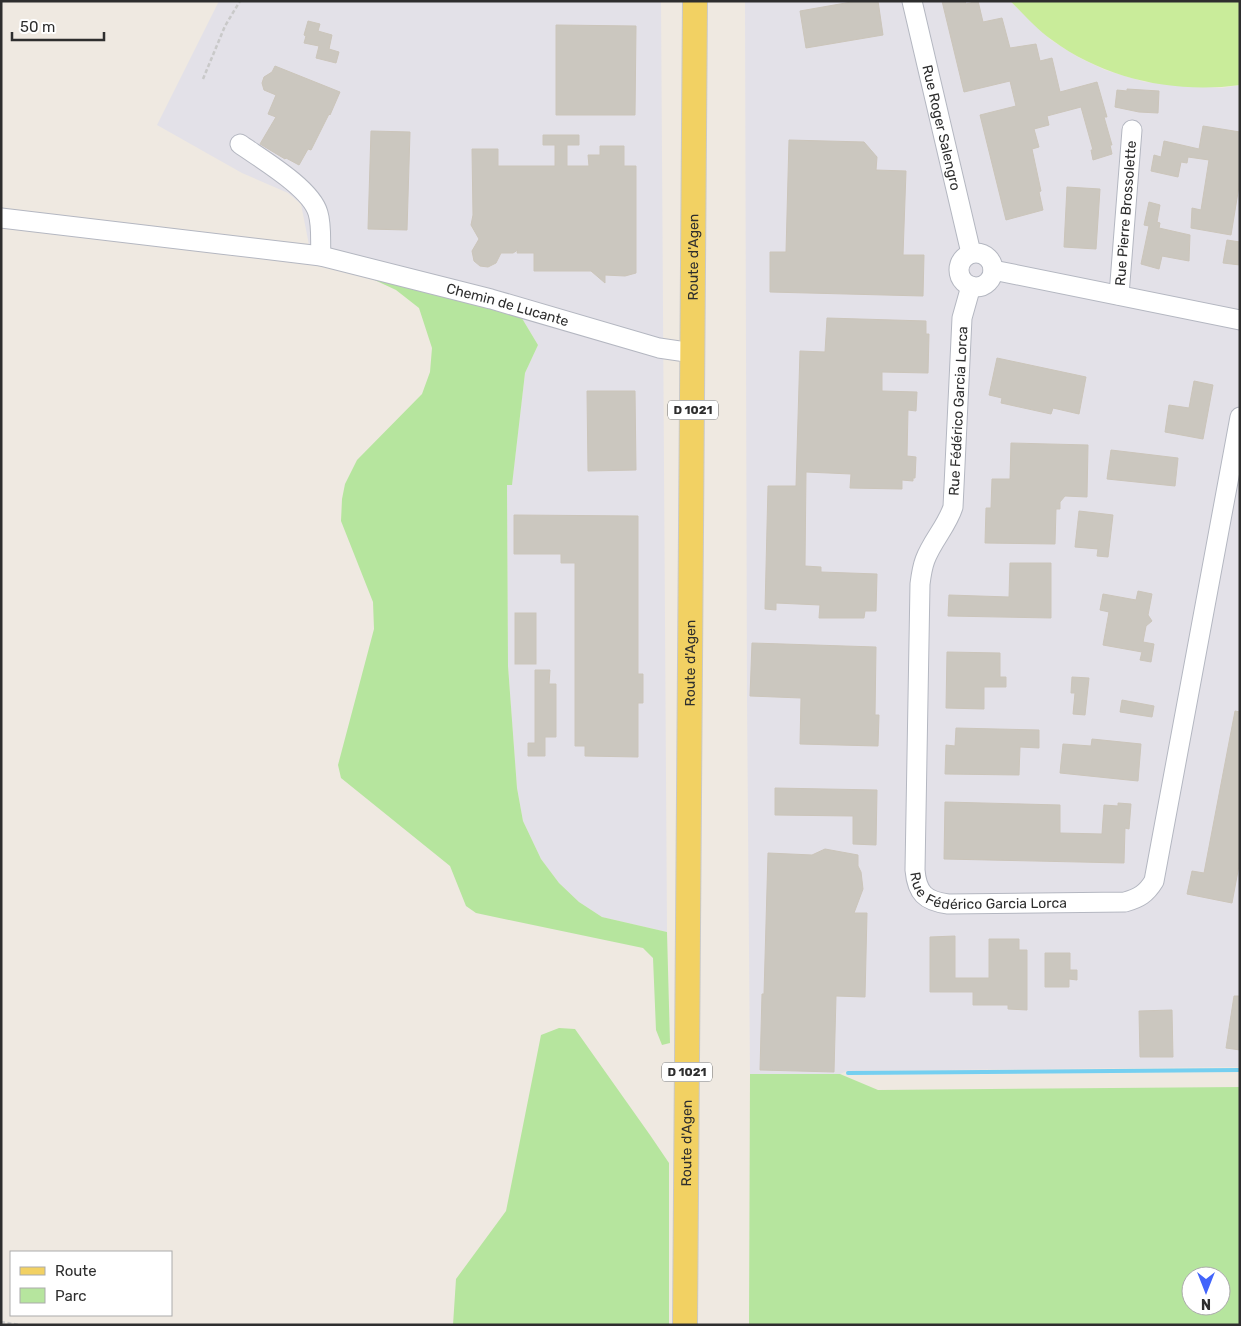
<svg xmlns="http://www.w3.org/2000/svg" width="1241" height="1326" font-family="Rubik,sans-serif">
  <rect width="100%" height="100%" fill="#efe9e1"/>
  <g fill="#e3e1e8">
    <path d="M 219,1 L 661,1 L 667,932 L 602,917 L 579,902 L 559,883 L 541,859 L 523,821 L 517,788 L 508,666 L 507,485 L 512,484 L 525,373 L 538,345 L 508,295 L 334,249 L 309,245 L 301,204 L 288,193 L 242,173 L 157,125 Z"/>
    <path d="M 745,1 L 1010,1 L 1051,40 L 1078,57 L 1105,70 L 1145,82 L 1222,88 L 1240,85 L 1240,1067 L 847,1071 L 840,1074 L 750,1074 L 747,699 Z"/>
  </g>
  <g fill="#b6e59e" fill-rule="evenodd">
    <path d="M 334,249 L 508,295 L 538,345 L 525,373 L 512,485 L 507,485 L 508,666 L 517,788 L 523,821 L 541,859 L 559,883 L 579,902 L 602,917 L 667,932 L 670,1043 L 662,1045 L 656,1030 L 653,958 L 643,948 L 476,913 L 466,906 L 450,866 L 341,778 L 338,765 L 374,629 L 373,602 L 341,521 L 342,499 L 345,484 L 357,460 L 422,394 L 430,372 L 432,348 L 419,308 L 396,290 L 351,269 Z"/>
    <path d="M 559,1028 L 575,1029 L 650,1135 L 669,1163 L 669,1325 L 453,1325 L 456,1279 L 506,1211 L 541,1035 Z"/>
    <path d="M 750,1074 L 840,1074 L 878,1090 L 1240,1087 L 1240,1325 L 749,1325 ZM 1191,1276 L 1221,1276 L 1221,1306 L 1191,1306 Z"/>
  </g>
  <path fill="#c9ec9a" d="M 1010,1 L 1240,1 L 1240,85 C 1175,94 1105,79 1052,40 C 1037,30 1024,14 1010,1 Z"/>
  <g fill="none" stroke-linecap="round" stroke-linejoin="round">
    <path stroke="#75cff0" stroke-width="4" d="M 848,1073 L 1240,1070"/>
  </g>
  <g fill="#cbc7bf" stroke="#cbc5ba">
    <path d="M 857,1 L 878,1 L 883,35 L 806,48 L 800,11 Z"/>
    <path d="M 942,1 L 965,1 L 966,4 L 978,1 L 983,22 L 1002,18 L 1010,48 L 1036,44 L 1040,61 L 1052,58 L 1060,92 L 1097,82 L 1107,117 L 1104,117 L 1112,145 L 1110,145 L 1112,154 L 1093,160 L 1091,150 L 1093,150 L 1081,107 L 1047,116 L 1049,125 L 1034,129 L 1039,147 L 1032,149 L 1041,191 L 1039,192 L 1043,210 L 1006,220 L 980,115 L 1016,106 L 1010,81 L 964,92 Z"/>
    <path d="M 308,21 L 320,24 L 318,31 L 332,35 L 329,49 L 339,52 L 336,63 L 316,58 L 319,46 L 304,43 L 306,36 L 304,35 Z"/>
    <path d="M 556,25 L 636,26 L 635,115 L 556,115 Z"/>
    <path d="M 275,66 L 340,92 L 330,115 L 329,114 L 311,150 L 308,149 L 299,165 L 286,158 L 285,159 L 260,144 L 276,117 L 268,114 L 276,95 L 264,90 L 262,83 L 264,77 L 272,72 Z"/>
    <path d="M 1127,89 L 1159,91 L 1158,113 L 1139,112 L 1115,107 L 1117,90 L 1127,91 Z"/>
    <path d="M 1203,126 L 1240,132 L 1240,180 L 1231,235 L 1191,228 L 1192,208 L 1201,210 L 1209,160 L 1188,157 L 1187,163 L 1181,162 L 1178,177 L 1151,171 L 1154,155 L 1161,157 L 1164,141 L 1199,149 Z"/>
    <path d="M 371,131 L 410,132 L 407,230 L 368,229 Z"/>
    <path d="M 543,135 L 579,135 L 579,145 L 567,145 L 567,166 L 589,166 L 588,155 L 600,155 L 600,146 L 624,146 L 624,166 L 636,166 L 636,273 L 625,276 L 605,275 L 605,283 L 591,271 L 534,271 L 534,253 L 517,253 L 518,250 L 513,253 L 501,253 L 496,263 L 488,267 L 480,266 L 474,261 L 472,251 L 479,239 L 471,225 L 473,215 L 472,149 L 498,149 L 498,166 L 555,166 L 555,145 L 543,145 Z"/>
    <path d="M 789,140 L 864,142 L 877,157 L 876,170 L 906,171 L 903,255 L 924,255 L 923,296 L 770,292 L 770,252 L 786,252 Z"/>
    <path d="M 1067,187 L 1100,189 L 1096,249 L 1064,247 Z"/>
    <path d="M 1149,202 L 1160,205 L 1157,222 L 1160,223 L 1159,228 L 1190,235 L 1189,261 L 1162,256 L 1159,269 L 1141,264 L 1149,226 L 1144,225 Z"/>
    <path d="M 1227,240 L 1240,242 L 1240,265 L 1223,263 Z"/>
    <path d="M 827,318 L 926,321 L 926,334 L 929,334 L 928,373 L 882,372 L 882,391 L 917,392 L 916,411 L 908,410 L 907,456 L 916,457 L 915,478 L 913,478 L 913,481 L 902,480 L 902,489 L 850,488 L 851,474 L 806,472 L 805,566 L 821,567 L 821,572 L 877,574 L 876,611 L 865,611 L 864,618 L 819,618 L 820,605 L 776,603 L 776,610 L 765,609 L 768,486 L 796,486 L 800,351 L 825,352 Z"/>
    <path d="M 997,358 L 1086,377 L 1079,414 L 1053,408 L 1051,414 L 1001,403 L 1002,398 L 989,395 Z"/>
    <path d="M 1194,381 L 1213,385 L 1203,439 L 1165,432 L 1169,405 L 1189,408 Z"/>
    <path d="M 587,391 L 635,391 L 636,470 L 588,471 Z"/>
    <path d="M 1011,443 L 1088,445 L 1087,497 L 1065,496 L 1060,502 L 1060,509 L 1056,509 L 1055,544 L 985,543 L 986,508 L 991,508 L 992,479 L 1010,479 Z"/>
    <path d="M 1111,450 L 1178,458 L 1175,486 L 1107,479 Z"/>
    <path d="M 1079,511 L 1113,515 L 1108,557 L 1097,556 L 1098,549 L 1075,547 Z"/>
    <path d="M 514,515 L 638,516 L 638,674 L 643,674 L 643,703 L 638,703 L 638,757 L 585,756 L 585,746 L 575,746 L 575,563 L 561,563 L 561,554 L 514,554 Z"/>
    <path d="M 1010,563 L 1051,563 L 1051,618 L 948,616 L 949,595 L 1009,597 Z"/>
    <path d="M 1138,591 L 1152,594 L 1148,615 L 1152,621 L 1146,626 L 1143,642 L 1154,644 L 1151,662 L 1140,660 L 1142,652 L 1103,645 L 1109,612 L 1100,610 L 1103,594 L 1136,600 Z"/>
    <rect x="515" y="613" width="21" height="51"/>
    <path d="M 752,643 L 876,647 L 875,715 L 879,715 L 878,746 L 800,744 L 801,698 L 750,696 Z"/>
    <path d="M 947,652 L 1000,653 L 1000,677 L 1006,677 L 1006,687 L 984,687 L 984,709 L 946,708 Z"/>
    <path d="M 535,670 L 550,670 L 549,684 L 556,684 L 556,737 L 545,737 L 545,756 L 528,756 L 528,743 L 535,743 Z"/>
    <path d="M 1072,677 L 1089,678 L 1085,715 L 1073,714 L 1075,693 L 1071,693 Z"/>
    <path d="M 1122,700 L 1154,706 L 1152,717 L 1120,712 Z"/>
    <path d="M 1235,711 L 1240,712 L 1240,860 L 1232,903 L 1187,894 L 1192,871 L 1204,873 Z"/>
    <path d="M 956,728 L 1039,730 L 1039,748 L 1020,747 L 1019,775 L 945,774 L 946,745 L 955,746 Z"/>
    <path d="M 1092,739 L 1141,744 L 1138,781 L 1060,773 L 1063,744 L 1091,746 Z"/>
    <path d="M 775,788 L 877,790 L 876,845 L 853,844 L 853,816 L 775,815 Z"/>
    <path d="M 945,802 L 1060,805 L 1060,833 L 1102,834 L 1104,805 L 1118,806 L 1118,803 L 1131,804 L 1129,829 L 1125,828 L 1124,863 L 944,859 Z"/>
    <path d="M 825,849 L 858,855 L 858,866 L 861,872 L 863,889 L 854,913 L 867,913 L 865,997 L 836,996 L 834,1072 L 760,1070 L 762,994 L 764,994 L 768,853 L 812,855 Z"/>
    <path d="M 955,936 L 955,978 L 989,978 L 989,939 L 1019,939 L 1019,950 L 1027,950 L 1027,1010 L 1008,1009 L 1008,1005 L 973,1005 L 973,992 L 930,992 L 930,937 Z"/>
    <path d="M 1045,953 L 1070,953 L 1070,970 L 1077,970 L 1077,980 L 1069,979 L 1069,987 L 1045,987 Z"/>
    <path d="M 1234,996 L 1240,996 L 1240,1050 L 1226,1048 Z"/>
    <path d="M 1172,1010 L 1173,1057 L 1140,1057 L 1139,1011 Z"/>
  </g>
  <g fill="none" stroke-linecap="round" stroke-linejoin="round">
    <defs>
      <g id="minor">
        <path id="s1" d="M 912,1 L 971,253"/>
        <path d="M 240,144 C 261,159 311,188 318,213 C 322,226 320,242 321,256"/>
        <path id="s2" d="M 1,218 L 321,256 L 491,299 L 659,348 L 693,353"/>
        <circle cx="976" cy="270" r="17"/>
        <path d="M 993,270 L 1240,320"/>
        <path id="s3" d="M 971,286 L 962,318 L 953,507 C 947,526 932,541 925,560 C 922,568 921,576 920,584 L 915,870 C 917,893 925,901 948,904 L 1125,902 C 1139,898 1146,894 1154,881 L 1240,417"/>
        <path id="s4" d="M 1119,295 L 1132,130"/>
      </g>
      <g id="major">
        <path id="s5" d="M 685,1325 L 695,1"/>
      </g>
    </defs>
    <use href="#minor" stroke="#b4b7c1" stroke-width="21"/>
    <use href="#major" stroke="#c9c9c9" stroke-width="26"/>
    <g stroke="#c9c9c9" stroke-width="2.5" stroke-dasharray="4 2.5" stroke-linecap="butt">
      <path d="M 203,79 L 225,26 L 240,1"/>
      <path d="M 1,1322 L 20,1325"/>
    </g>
    <use href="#minor" stroke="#fff" stroke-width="19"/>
    <use href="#major" stroke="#f2d163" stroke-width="24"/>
  </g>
  <g text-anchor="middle" stroke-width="4" stroke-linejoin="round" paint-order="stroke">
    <g fill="#fff" stroke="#6d6d6d" stroke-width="1">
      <rect x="668" y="400.5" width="50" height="19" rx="4"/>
      <rect x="662" y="1062.5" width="50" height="19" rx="4"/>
    </g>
    <g font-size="12" font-weight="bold" fill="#2e2e2e">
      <text x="693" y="414">D 1021</text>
      <text x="687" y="1076">D 1021</text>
    </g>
    <g font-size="14" fill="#2e2e2e" stroke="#fff">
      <text dy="5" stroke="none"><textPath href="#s1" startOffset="130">Rue Roger Salengro</textPath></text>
      <text dy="5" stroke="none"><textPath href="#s4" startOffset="82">Rue Pierre Brossolette</textPath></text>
      <text dy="5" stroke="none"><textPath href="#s5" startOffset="1068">Route d'Agen</textPath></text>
      <text dy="5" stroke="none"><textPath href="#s2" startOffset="515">Chemin de Lucante</textPath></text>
      <text transform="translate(958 411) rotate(-87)" y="5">Rue Fédérico Garcia Lorca</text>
      <text dy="5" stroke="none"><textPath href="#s5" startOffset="662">Route d'Agen</textPath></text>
      <text dy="5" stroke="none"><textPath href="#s3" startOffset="680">Rue Fédérico Garcia Lorca</textPath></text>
      <text dy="5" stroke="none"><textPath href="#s5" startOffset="182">Route d'Agen</textPath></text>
    </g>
  </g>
  <rect width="1241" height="1326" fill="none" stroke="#2e2e2e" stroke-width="5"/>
  <rect x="10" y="1251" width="162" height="65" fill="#ffffff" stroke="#ababab"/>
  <rect x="20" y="1267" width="25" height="8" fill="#f2d163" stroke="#ababab"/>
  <text x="55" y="1276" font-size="15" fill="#2e2e2e">Route</text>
  <rect x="20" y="1288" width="25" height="15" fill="#b6e59e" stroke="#ababab"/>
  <text x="55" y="1301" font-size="15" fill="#2e2e2e">Parc</text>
  <g transform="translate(1206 1291) rotate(180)"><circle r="24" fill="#ffffff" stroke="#ababab"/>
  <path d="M0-4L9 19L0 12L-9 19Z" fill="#4264fb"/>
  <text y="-8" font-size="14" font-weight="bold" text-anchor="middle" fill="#2e2e2e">N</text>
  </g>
  <path d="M12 32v8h92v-8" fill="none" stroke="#2e2e2e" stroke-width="2.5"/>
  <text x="20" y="32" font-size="15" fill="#2e2e2e" stroke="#ffffff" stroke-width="4" paint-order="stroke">50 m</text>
</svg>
